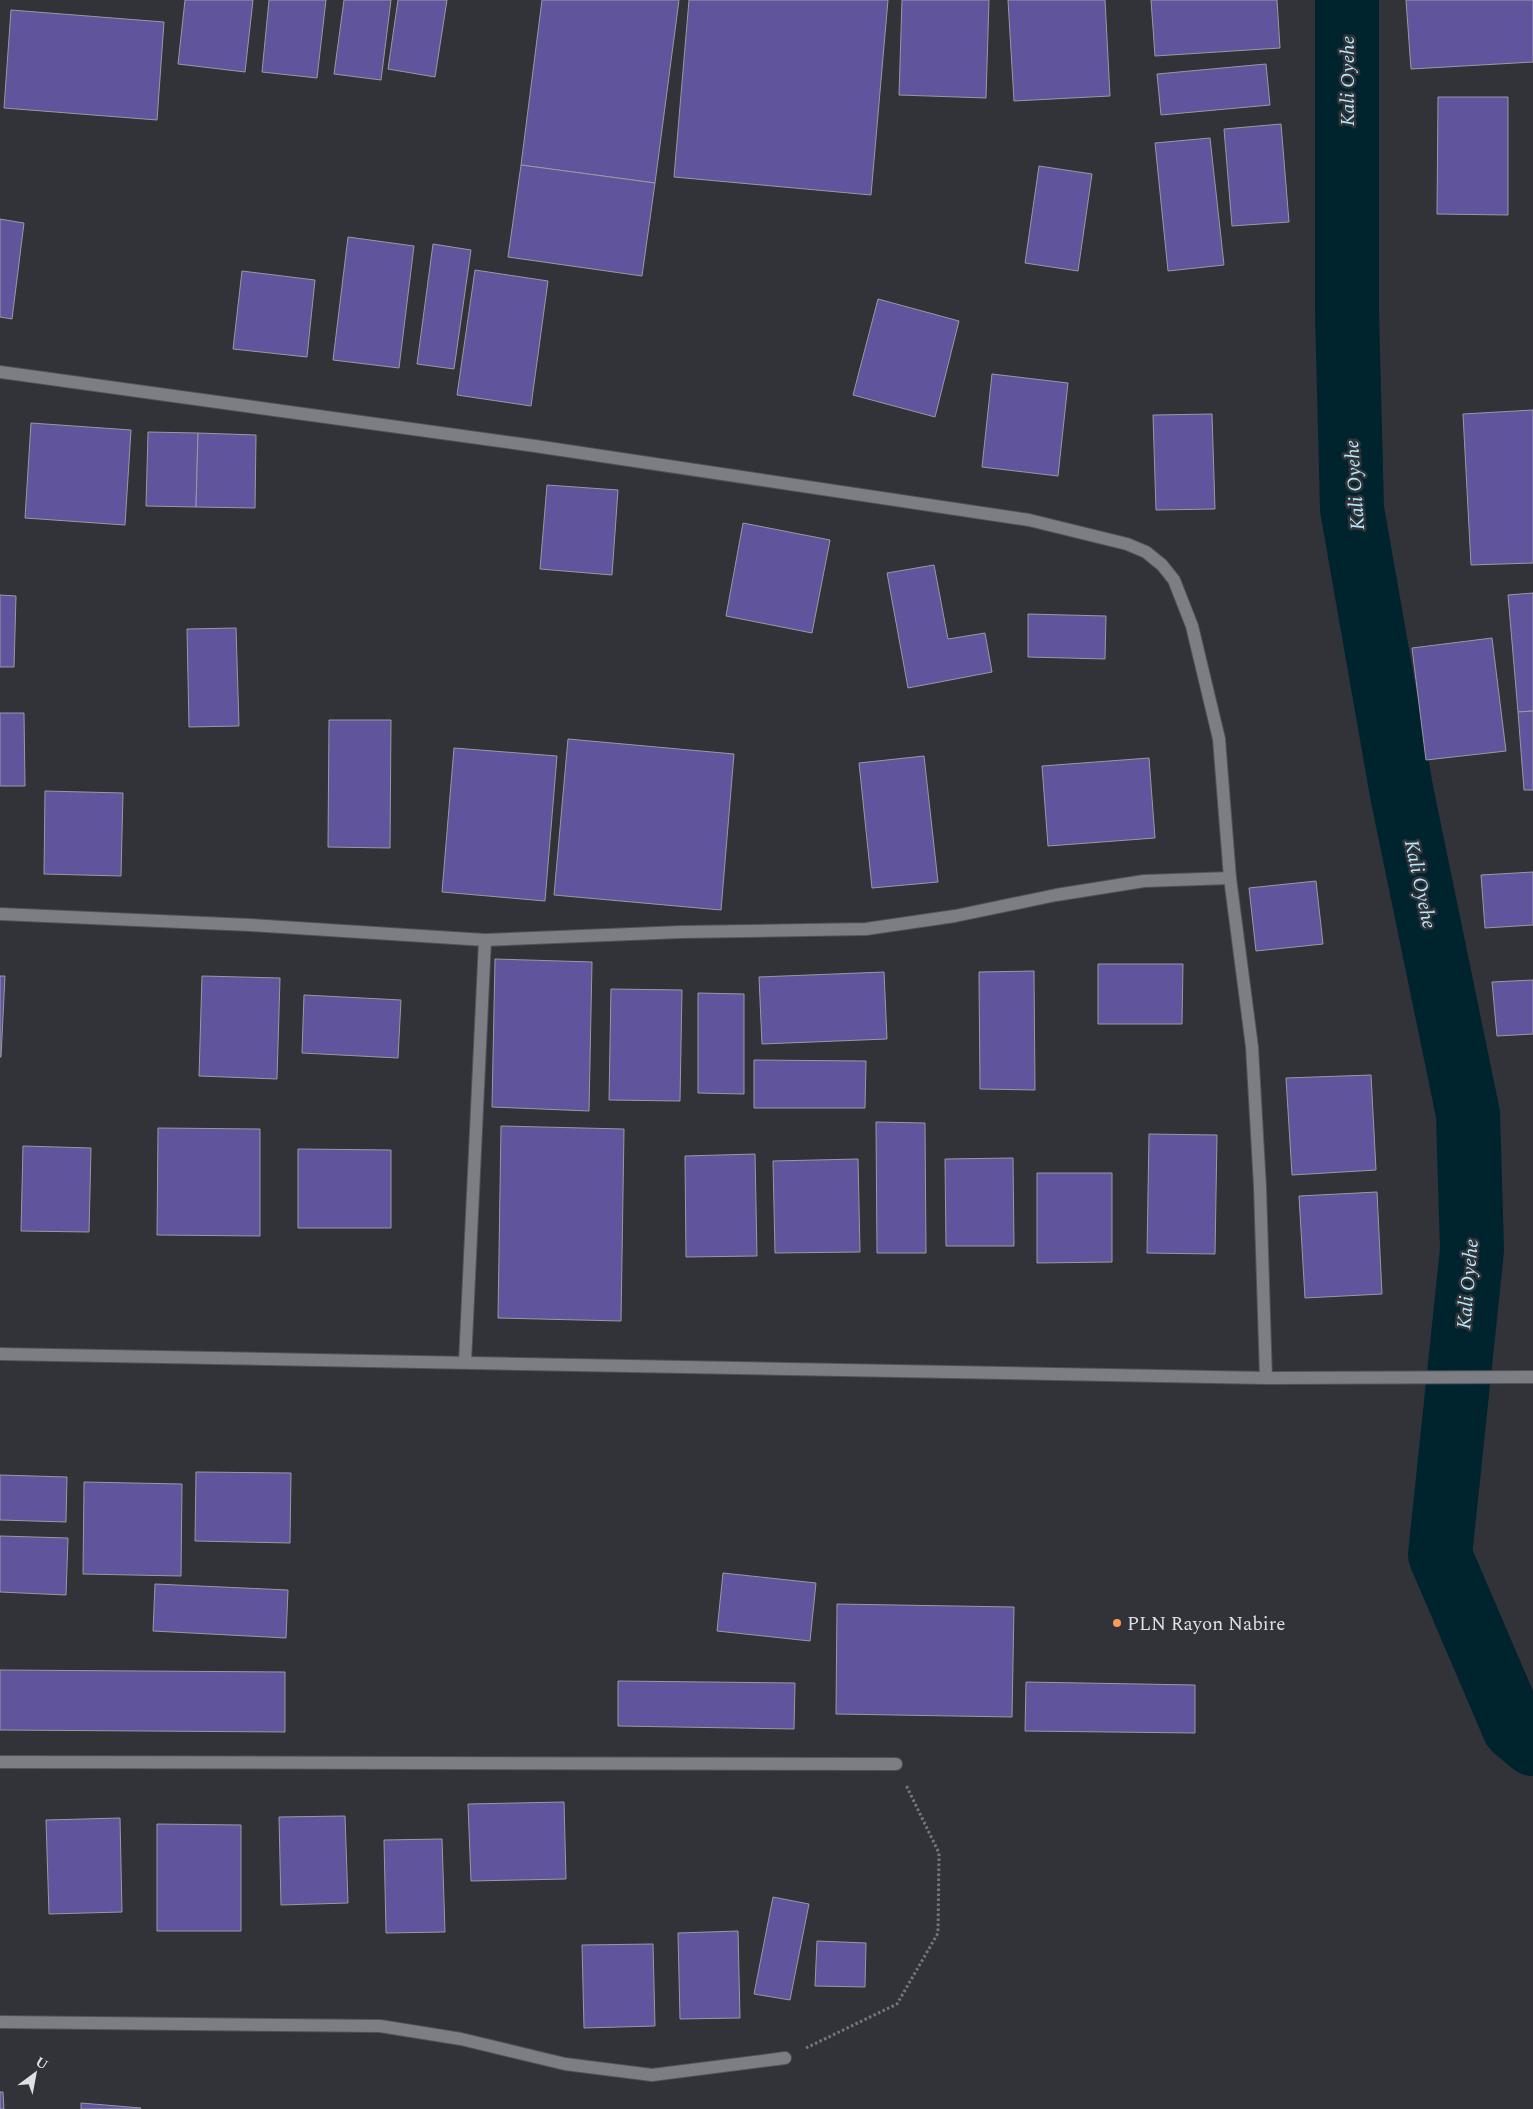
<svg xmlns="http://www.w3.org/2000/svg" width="1533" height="2109" font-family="Spectral,serif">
  <rect width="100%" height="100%" fill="#323239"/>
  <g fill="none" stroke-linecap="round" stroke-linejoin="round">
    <path stroke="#00242d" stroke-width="64" d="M 1347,0 L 1347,313 L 1352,509 L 1402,794 L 1468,1114 L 1472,1250 L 1440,1555 L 1514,1728 L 1533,1744"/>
  </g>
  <g fill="#60559d" stroke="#9999a2">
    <path d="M 185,0 L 253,0 L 245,72 L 178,64 Z"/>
    <path d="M 269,0 L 326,0 L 317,78 L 262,72 Z"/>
    <path d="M 344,0 L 391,0 L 381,80 L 334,74 Z"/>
    <path d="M 398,0 L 447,0 L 435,77 L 388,69 Z"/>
    <path d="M 542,0 L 679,0 L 655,183 L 521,165 Z"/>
    <path d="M 689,0 L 888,0 L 871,195 L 674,177 Z"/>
    <path d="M 902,0 L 989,0 L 986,98 L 899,95 Z"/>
    <path d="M 1008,0 L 1105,0 L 1110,96 L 1014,101 Z"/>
    <path d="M 1151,0 L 1277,0 L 1280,48 L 1155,56 Z"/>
    <path d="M 1406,0 L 1533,0 L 1533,62 L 1411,69 Z"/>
    <path d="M 11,10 L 164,22 L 157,120 L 4,108 Z"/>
    <path d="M 1266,64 L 1270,105 L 1161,115 L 1157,74 Z"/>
    <path d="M 1438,97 L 1508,97 L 1508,215 L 1437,214 Z"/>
    <path d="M 1281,124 L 1289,222 L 1232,226 L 1224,129 Z"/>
    <path d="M 1210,138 L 1224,265 L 1168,271 L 1155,143 Z"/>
    <path d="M 521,165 L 655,183 L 642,276 L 508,257 Z"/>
    <path d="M 1039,166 L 1092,174 L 1078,271 L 1025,263 Z"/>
    <path d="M 0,219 L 24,223 L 12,319 L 0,317 Z"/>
    <path d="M 348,237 L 414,246 L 399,368 L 333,360 Z"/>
    <path d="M 433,244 L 471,250 L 454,369 L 417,364 Z"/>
    <path d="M 475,270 L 548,281 L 531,406 L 457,395 Z"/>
    <path d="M 242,271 L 315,280 L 307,357 L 233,349 Z"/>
    <path d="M 878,299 L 959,321 L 935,417 L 853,395 Z"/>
    <path d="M 992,374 L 1068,383 L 1058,476 L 982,467 Z"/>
    <path d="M 1533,410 L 1533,563 L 1471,565 L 1463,414 Z"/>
    <path d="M 1212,414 L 1215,509 L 1156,510 L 1153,415 Z"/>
    <path d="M 31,423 L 131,430 L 125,525 L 25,518 Z"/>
    <path d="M 148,432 L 198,433 L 196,507 L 146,506 Z"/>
    <path d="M 198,433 L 256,435 L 255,508 L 196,507 Z"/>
    <path d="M 547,485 L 618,490 L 612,575 L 540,569 Z"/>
    <path d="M 743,523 L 830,540 L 812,633 L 726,616 Z"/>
    <path d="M 934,565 L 948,639 L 985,633 L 992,672 L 908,688 L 887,573 Z"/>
    <path d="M 1533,593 L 1533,711 L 1518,712 L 1508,595 Z"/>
    <path d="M 0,595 L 16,596 L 14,667 L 0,667 Z"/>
    <path d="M 1028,614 L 1106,616 L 1105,659 L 1028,657 Z"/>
    <path d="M 236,628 L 239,726 L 189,727 L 187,629 Z"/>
    <path d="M 1492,638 L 1506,751 L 1426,760 L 1412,648 Z"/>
    <path d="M 1533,711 L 1533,790 L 1524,790 L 1518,712 Z"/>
    <path d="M 0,713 L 24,713 L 25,786 L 0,786 Z"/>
    <path d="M 329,720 L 391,720 L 390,848 L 328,847 Z"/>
    <path d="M 568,739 L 734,754 L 721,910 L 554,895 Z"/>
    <path d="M 454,748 L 557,756 L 545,901 L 442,892 Z"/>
    <path d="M 924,756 L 938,882 L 872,888 L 859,763 Z"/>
    <path d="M 1149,758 L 1155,838 L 1048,846 L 1042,766 Z"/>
    <path d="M 45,791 L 123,793 L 121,876 L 44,874 Z"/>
    <path d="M 1533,872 L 1533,925 L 1485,928 L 1481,875 Z"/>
    <path d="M 1316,881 L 1323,944 L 1256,951 L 1249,888 Z"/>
    <path d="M 495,959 L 592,962 L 589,1111 L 492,1107 Z"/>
    <path d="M 1098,964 L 1183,964 L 1182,1024 L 1098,1024 Z"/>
    <path d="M 1034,971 L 1035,1090 L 980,1089 L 979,972 Z"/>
    <path d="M 884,972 L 887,1039 L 762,1044 L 759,977 Z"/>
    <path d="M 0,976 L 5,976 L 1,1057 L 0,1057 Z"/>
    <path d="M 202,976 L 280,978 L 277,1079 L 199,1076 Z"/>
    <path d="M 1533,980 L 1533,1034 L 1497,1036 L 1492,982 Z"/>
    <path d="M 611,989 L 682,990 L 680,1101 L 609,1100 Z"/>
    <path d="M 698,993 L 744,994 L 744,1094 L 698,1093 Z"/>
    <path d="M 304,995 L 401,1000 L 398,1058 L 302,1053 Z"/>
    <path d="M 754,1060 L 866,1061 L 865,1108 L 754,1108 Z"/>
    <path d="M 1371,1075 L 1376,1170 L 1292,1175 L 1286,1078 Z"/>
    <path d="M 876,1122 L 925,1123 L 926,1253 L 877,1253 Z"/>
    <path d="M 501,1126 L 624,1129 L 621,1321 L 498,1318 Z"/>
    <path d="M 158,1128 L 260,1129 L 260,1236 L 157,1235 Z"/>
    <path d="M 1149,1134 L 1217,1135 L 1215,1254 L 1147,1253 Z"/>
    <path d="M 23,1146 L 91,1148 L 89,1232 L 21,1231 Z"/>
    <path d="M 298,1149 L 391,1150 L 391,1228 L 298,1228 Z"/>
    <path d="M 755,1154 L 757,1256 L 686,1257 L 685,1156 Z"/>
    <path d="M 1013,1158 L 1014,1246 L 946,1246 L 945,1159 Z"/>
    <path d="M 858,1159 L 860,1252 L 775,1253 L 773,1161 Z"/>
    <path d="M 1037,1173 L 1112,1173 L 1112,1262 L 1037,1263 Z"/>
    <path d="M 1377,1192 L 1382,1294 L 1305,1298 L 1299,1196 Z"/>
    <path d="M 196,1472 L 291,1473 L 290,1543 L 195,1541 Z"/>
    <path d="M 0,1475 L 67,1477 L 66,1522 L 0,1520 Z"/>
    <path d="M 84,1482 L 182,1484 L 181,1576 L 83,1574 Z"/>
    <path d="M 0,1536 L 68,1538 L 66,1595 L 0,1592 Z"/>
    <path d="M 723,1573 L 816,1583 L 810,1641 L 717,1631 Z"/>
    <path d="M 155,1584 L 288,1590 L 286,1638 L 153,1631 Z"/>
    <path d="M 837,1604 L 1014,1607 L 1012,1717 L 836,1714 Z"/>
    <path d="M 0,1670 L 285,1672 L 285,1732 L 0,1730 Z"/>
    <path d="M 618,1681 L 795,1683 L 794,1729 L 618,1726 Z"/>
    <path d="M 1026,1682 L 1195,1685 L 1195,1733 L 1025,1731 Z"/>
    <path d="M 564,1802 L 566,1879 L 471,1881 L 468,1804 Z"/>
    <path d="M 345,1816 L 348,1903 L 281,1905 L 279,1817 Z"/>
    <path d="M 120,1818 L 122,1912 L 49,1914 L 46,1820 Z"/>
    <path d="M 157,1824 L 241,1825 L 241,1931 L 157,1931 Z"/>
    <path d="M 442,1839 L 445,1932 L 386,1933 L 384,1840 Z"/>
    <path d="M 773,1897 L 809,1904 L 790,2000 L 754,1994 Z"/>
    <path d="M 738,1931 L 740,2018 L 680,2019 L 678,1933 Z"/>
    <path d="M 817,1941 L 866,1943 L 865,1987 L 815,1986 Z"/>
    <path d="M 653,1944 L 655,2026 L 584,2028 L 582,1945 Z"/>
    <path d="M 0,2092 L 3,2092 L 4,2109 L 0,2109 Z"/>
    <path d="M 81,2103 L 141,2108 L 140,2109 L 81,2109 Z"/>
  </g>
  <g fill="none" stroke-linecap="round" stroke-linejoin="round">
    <defs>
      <g id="minor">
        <path d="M 0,372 L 535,446 L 1029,520 L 1127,544 L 1146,552 L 1162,565 L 1174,580 L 1192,626 L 1219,739 L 1230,878"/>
        <path d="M 0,914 L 250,925 L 485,940 L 681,932 L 866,929 L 955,916 L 1056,895 L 1144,881 L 1230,878 L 1252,1047 L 1260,1187 L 1266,1378"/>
        <path d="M 0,1354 L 1266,1378 L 1533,1377"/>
        <path d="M 465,1362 L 485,940"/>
        <path d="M 0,1762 L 896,1764"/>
        <path d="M 0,2022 L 380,2026 L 461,2039 L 565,2064 L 652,2075 L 785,2058"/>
      </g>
    </defs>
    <use href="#minor" stroke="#515157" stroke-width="14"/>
    <path stroke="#76767c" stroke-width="3" stroke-dasharray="2.5 2.5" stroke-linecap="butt" d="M 806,2048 L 897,2004 L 938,1933 L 939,1853 L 906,1785"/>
    <use href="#minor" stroke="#7d7d85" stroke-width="12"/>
  </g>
  <circle fill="#fe9b59" stroke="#323239" stroke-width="2" cx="1117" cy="1623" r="5"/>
  <g text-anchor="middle" stroke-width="5" stroke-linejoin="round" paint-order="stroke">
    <g font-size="19" fill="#dfdfe4" stroke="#323239" text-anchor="start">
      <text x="1127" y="1630">PLN Rayon Nabire</text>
    </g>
    <g font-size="20" font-style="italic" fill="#b5e9f9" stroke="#323239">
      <text transform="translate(1347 81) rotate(-90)" y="7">Kali Oyehe</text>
      <text transform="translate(1354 485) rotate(-94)" y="7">Kali Oyehe</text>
      <text transform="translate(1421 884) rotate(78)" y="7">Kali Oyehe</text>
      <text transform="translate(1467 1284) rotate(-85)" y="7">Kali Oyehe</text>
    </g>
  </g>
  <g transform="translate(35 2074) rotate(32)" stroke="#323239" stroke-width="4" paint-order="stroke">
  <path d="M0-4L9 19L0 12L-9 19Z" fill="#dfdfe4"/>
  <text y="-8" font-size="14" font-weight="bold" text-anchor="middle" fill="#dfdfe4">U</text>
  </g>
</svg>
